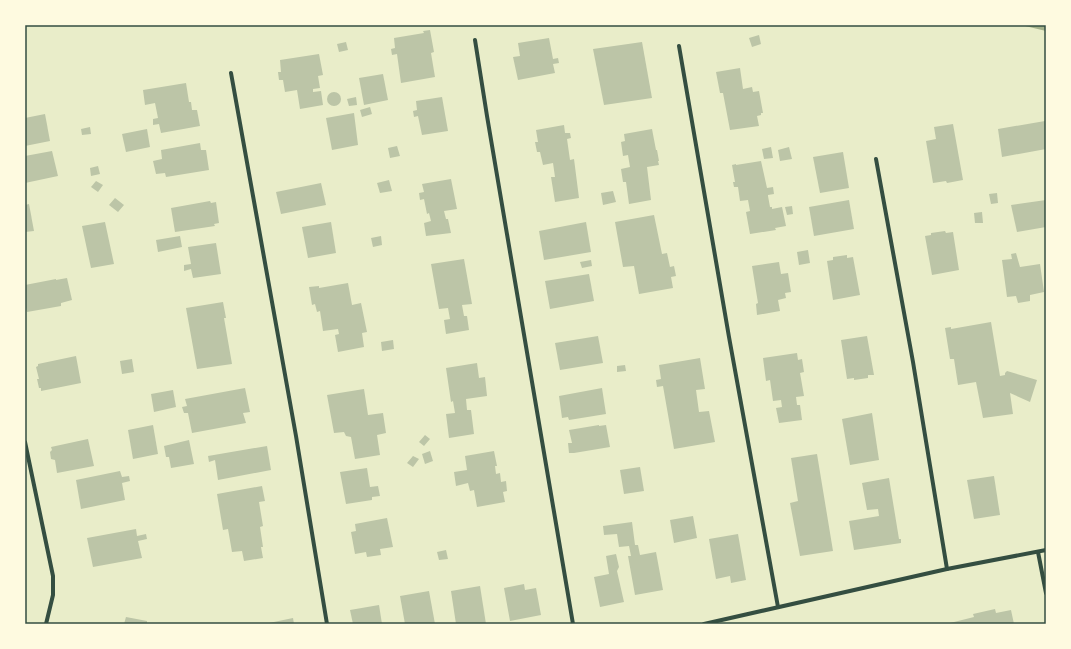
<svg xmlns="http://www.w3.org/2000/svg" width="1071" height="649" font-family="'Work Sans',sans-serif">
  <rect width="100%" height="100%" fill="#e9edc9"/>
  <path fill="#a3b18a" d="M 1021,25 L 1046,25 L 1046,31 Z"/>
  <g fill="#bcc5a7">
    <path d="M 430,30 L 434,52 L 431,53 L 435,77 L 401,83 L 397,54 L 392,55 L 391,49 L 395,48 L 394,38 L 424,33 L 423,31 Z"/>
    <path d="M 759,35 L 761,44 L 752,47 L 749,38 Z"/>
    <path d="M 549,38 L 553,59 L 558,58 L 559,63 L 553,64 L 555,73 L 518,80 L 513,57 L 520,56 L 518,43 Z"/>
    <path d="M 346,42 L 348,50 L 339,52 L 337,44 Z"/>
    <path d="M 642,42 L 652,98 L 604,105 L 593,49 Z"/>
    <path d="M 319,54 L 323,75 L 318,76 L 320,88 L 313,89 L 313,92 L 321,91 L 323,105 L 300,109 L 297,90 L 285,92 L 283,80 L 279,80 L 278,72 L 281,72 L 280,60 Z"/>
    <path d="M 740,68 L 743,89 L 752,87 L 753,92 L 759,91 L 763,113 L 761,113 L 761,115 L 757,116 L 759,126 L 730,130 L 723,93 L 720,93 L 716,72 Z"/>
    <path d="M 383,74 L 388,100 L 364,105 L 359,78 Z"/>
    <path d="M 186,83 L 189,102 L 191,102 L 192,110 L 197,110 L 200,126 L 161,133 L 159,124 L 153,125 L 153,119 L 158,118 L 155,103 L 145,105 L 143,90 Z"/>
    <circle cx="334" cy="99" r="7"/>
    <path d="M 356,97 L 357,105 L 349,106 L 347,99 Z"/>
    <path d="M 442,97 L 448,131 L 422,135 L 418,116 L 414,117 L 413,111 L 417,110 L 416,101 Z"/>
    <path d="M 370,107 L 372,114 L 362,117 L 360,110 Z"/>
    <path d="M 354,113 L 358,145 L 332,150 L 326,118 Z"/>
    <path d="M 45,114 L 50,141 L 25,146 L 25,118 Z"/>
    <path d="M 1045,121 L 1046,149 L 1002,157 L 998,129 Z"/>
    <path d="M 953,124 L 963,180 L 947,183 L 946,181 L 933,183 L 926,141 L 936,139 L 934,127 Z"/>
    <path d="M 564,125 L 565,133 L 570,133 L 571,138 L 567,139 L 570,160 L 574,159 L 579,198 L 555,202 L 551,177 L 555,177 L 553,163 L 543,165 L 540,152 L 537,152 L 535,142 L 538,142 L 536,130 Z"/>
    <path d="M 90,127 L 91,134 L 82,135 L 81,129 Z"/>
    <path d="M 147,129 L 150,147 L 126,152 L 122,134 Z"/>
    <path d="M 652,129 L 656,150 L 657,150 L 659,161 L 658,161 L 659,165 L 647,167 L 651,200 L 629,204 L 626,182 L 623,182 L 621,169 L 630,167 L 628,155 L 623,156 L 621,142 L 625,141 L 624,134 Z"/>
    <path d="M 200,143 L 201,150 L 206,150 L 209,170 L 166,177 L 165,173 L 156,174 L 153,161 L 162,159 L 161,150 Z"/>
    <path d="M 397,146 L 400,156 L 390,158 L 388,148 Z"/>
    <path d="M 771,147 L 773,158 L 764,159 L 762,149 Z"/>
    <path d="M 789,147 L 792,159 L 780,161 L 778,150 Z"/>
    <path d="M 52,151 L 58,176 L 25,183 L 25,156 Z"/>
    <path d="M 843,152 L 849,188 L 820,193 L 813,157 Z"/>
    <path d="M 761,161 L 767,188 L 773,187 L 774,194 L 768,195 L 768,196 L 770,207 L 772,207 L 772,209 L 782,207 L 786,226 L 775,228 L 776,230 L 750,234 L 746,212 L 750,211 L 748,200 L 740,201 L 738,187 L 734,187 L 733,182 L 735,182 L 732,165 L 736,164 L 736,165 Z"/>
    <path d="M 98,166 L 100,174 L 91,176 L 90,168 Z"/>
    <path d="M 451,179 L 457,209 L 444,211 L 446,219 L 448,219 L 451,233 L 426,236 L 424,223 L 431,221 L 429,213 L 427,214 L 424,199 L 420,200 L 419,193 L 424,192 L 422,184 Z"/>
    <path d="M 389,180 L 392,191 L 380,193 L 377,183 Z"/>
    <path d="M 96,181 L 103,185 L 98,192 L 91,187 Z"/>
    <path d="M 321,183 L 326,205 L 281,214 L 276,192 Z"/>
    <path d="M 613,191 L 616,202 L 603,205 L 601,193 Z"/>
    <path d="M 997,193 L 998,203 L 991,204 L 989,194 Z"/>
    <path d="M 115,198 L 124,205 L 118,212 L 109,205 Z"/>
    <path d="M 849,200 L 854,229 L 814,236 L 809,207 Z"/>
    <path d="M 1046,200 L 1046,227 L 1017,232 L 1011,205 Z"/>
    <path d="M 210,201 L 211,203 L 216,202 L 219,223 L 214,224 L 215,226 L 175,232 L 171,208 Z"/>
    <path d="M 29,204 L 34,231 L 25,232 L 25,205 Z"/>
    <path d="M 792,206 L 793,214 L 787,215 L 785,207 Z"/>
    <path d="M 982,212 L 983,223 L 975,223 L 974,213 Z"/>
    <path d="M 654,215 L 662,254 L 667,253 L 670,267 L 674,266 L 676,276 L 671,277 L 673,288 L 639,294 L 634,266 L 623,267 L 615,222 Z"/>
    <path d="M 105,222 L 114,264 L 91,268 L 82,226 Z"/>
    <path d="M 331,222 L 336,253 L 308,258 L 302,227 Z"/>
    <path d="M 586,222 L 591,252 L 544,260 L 539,231 Z"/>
    <path d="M 945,231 L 946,233 L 953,232 L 959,270 L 932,275 L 925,236 L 931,235 L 931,233 Z"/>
    <path d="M 180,236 L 182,247 L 158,252 L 156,240 Z"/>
    <path d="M 381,236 L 382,245 L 373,247 L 371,238 Z"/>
    <path d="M 216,243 L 221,274 L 193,278 L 191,269 L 184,271 L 184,265 L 191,264 L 188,247 Z"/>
    <path d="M 808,250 L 810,263 L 799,265 L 797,252 Z"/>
    <path d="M 1016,253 L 1020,267 L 1040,264 L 1044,292 L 1030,295 L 1030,301 L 1018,303 L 1016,296 L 1007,297 L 1002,260 L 1012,259 L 1011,254 Z"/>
    <path d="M 847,255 L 847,258 L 853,257 L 860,295 L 833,300 L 827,261 L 833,260 L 833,257 Z"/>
    <path d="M 464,259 L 472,304 L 462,305 L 464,316 L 467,316 L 469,330 L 446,334 L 444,320 L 450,319 L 448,308 L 439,309 L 431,264 Z"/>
    <path d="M 591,260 L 592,266 L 582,268 L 580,262 Z"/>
    <path d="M 779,262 L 781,274 L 788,273 L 791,292 L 785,293 L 786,298 L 778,300 L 780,311 L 757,315 L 756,304 L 758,303 L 752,266 Z"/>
    <path d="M 589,274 L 594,301 L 550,309 L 545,281 Z"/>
    <path d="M 67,278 L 72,300 L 61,303 L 61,306 L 27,312 L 25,303 L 25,285 L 56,279 L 56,280 Z"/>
    <path d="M 348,283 L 352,305 L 361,303 L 367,332 L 362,333 L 364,347 L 338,352 L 335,335 L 339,334 L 338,329 L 323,331 L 320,311 L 317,312 L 315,304 L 312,305 L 309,287 L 319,286 L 319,288 Z"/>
    <path d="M 223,302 L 226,318 L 224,318 L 232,364 L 197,369 L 186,308 Z"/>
    <path d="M 991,322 L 1000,376 L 1005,375 L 1005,373 L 1007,371 L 1037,380 L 1030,402 L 1010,393 L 1013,414 L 983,418 L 976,382 L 958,385 L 954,359 L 950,359 L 945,328 L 951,327 L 951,329 Z"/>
    <path d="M 598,336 L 603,363 L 560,370 L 555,343 Z"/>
    <path d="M 867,336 L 874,375 L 868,375 L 868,378 L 854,380 L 854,378 L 847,379 L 841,340 Z"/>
    <path d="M 393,340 L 394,349 L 382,351 L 381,342 Z"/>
    <path d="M 797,353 L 798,360 L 802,359 L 804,372 L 800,373 L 804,396 L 796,397 L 797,405 L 800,405 L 802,420 L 779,423 L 776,408 L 782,407 L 781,400 L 773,401 L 770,380 L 766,381 L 763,358 Z"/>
    <path d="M 76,356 L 81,383 L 41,391 L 41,388 L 39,388 L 37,379 L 39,379 L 36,367 L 38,366 L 38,364 Z"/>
    <path d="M 700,358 L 705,389 L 696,390 L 699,412 L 709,411 L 715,442 L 674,449 L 663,386 L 657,387 L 656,380 L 661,379 L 659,365 Z"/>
    <path d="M 132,359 L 134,372 L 122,374 L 120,361 Z"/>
    <path d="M 477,363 L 479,378 L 485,377 L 487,396 L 466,399 L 467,410 L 471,410 L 474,434 L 449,438 L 446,414 L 455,413 L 453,401 L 451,402 L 446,368 Z"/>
    <path d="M 625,365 L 626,371 L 617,372 L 617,366 Z"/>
    <path d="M 245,388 L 250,412 L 243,413 L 246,423 L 192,433 L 188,413 L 184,413 L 182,407 L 187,406 L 185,399 Z"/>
    <path d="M 602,388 L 606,414 L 569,420 L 568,417 L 562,418 L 559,396 Z"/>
    <path d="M 364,389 L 368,415 L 383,413 L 386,433 L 377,435 L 380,455 L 355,459 L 351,437 L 346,436 L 344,432 L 334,433 L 327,395 Z"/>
    <path d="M 173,390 L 176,407 L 154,412 L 151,394 Z"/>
    <path d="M 872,413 L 879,460 L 850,465 L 842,419 Z"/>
    <path d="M 153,425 L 158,454 L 133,459 L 128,430 Z"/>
    <path d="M 599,425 L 599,426 L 606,425 L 610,447 L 574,453 L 569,453 L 568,443 L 572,443 L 569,430 Z"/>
    <path d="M 425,435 L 430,439 L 424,446 L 419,442 Z"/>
    <path d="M 88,439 L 94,466 L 57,473 L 55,460 L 51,459 L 50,452 L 52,450 L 51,447 Z"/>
    <path d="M 189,440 L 194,464 L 171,468 L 169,457 L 166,457 L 164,446 Z"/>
    <path d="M 267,446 L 271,470 L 218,480 L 215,460 L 209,462 L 208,456 Z"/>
    <path d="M 430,451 L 433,461 L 425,464 L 422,454 Z"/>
    <path d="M 494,451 L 497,466 L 495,466 L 496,474 L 500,473 L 501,482 L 506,481 L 507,491 L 503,492 L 505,502 L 477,507 L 474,490 L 470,491 L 468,483 L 456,486 L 454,472 L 467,470 L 465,456 Z"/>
    <path d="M 817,454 L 833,551 L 800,556 L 790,503 L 798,501 L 791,458 Z"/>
    <path d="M 413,456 L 419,459 L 413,467 L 407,463 Z"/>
    <path d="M 640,467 L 644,491 L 624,494 L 620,470 Z"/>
    <path d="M 367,468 L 370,487 L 378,486 L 380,496 L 372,497 L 372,500 L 346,504 L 340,472 Z"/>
    <path d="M 120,471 L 122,477 L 129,476 L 130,481 L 122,483 L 125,500 L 81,509 L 76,480 Z"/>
    <path d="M 994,476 L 1000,515 L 974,519 L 967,480 Z"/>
    <path d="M 889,478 L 899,539 L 901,539 L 901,543 L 854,550 L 849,521 L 879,516 L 878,509 L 867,510 L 862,483 Z"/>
    <path d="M 262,486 L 265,501 L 259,502 L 263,526 L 260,527 L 263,547 L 261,547 L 263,558 L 244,561 L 242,551 L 232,552 L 228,529 L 223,530 L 217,494 Z"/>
    <path d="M 693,516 L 697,538 L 674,543 L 670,520 Z"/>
    <path d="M 387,518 L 393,547 L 380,549 L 381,555 L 367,557 L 366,552 L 355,554 L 351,532 L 356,531 L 355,524 Z"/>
    <path d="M 632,522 L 635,545 L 638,545 L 640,555 L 656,552 L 663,590 L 635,595 L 628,556 L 631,556 L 629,546 L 619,547 L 617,534 L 604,535 L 603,526 Z"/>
    <path d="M 136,529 L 137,536 L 146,534 L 147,539 L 138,541 L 142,558 L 93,567 L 87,538 Z"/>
    <path d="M 738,534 L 746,580 L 731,583 L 730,576 L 716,579 L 709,539 Z"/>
    <path d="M 446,550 L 448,559 L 439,560 L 437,552 Z"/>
    <path d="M 616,554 L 619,567 L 617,571 L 624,602 L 600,607 L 594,577 L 609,574 L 606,556 Z"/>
    <path d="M 524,584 L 525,590 L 536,588 L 541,615 L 510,621 L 504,588 Z"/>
    <path d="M 480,586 L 486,624 L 456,624 L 451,591 Z"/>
    <path d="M 429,591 L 435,624 L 405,624 L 400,596 Z"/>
    <path d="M 379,605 L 382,624 L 353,624 L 350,610 Z"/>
    <path d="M 995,609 L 996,613 L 1011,610 L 1014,624 L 946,624 L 974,617 L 973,614 Z"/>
    <path d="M 126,617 L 147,621 L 147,624 L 124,624 Z"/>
    <path d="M 293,618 L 294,624 L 269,624 L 269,623 Z"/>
  </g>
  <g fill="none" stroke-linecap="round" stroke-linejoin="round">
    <g stroke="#344e41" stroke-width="4">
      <path d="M 475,40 L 487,116 L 573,624"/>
      <path d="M 679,46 L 729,337 L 778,607"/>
      <path d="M 231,73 L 296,436 L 327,624"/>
      <path d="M 876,159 L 913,362 L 947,569"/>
      <path d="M 25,442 L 53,576 L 53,595 L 46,624"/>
      <path d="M 1038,552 L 1046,593"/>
      <path d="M 704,624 L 947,569 L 1046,550"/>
    </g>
  </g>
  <rect width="1071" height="649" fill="none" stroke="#fefae0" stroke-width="52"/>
  <rect x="26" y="26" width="1019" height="597" fill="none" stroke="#344e41" stroke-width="1.5"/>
</svg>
